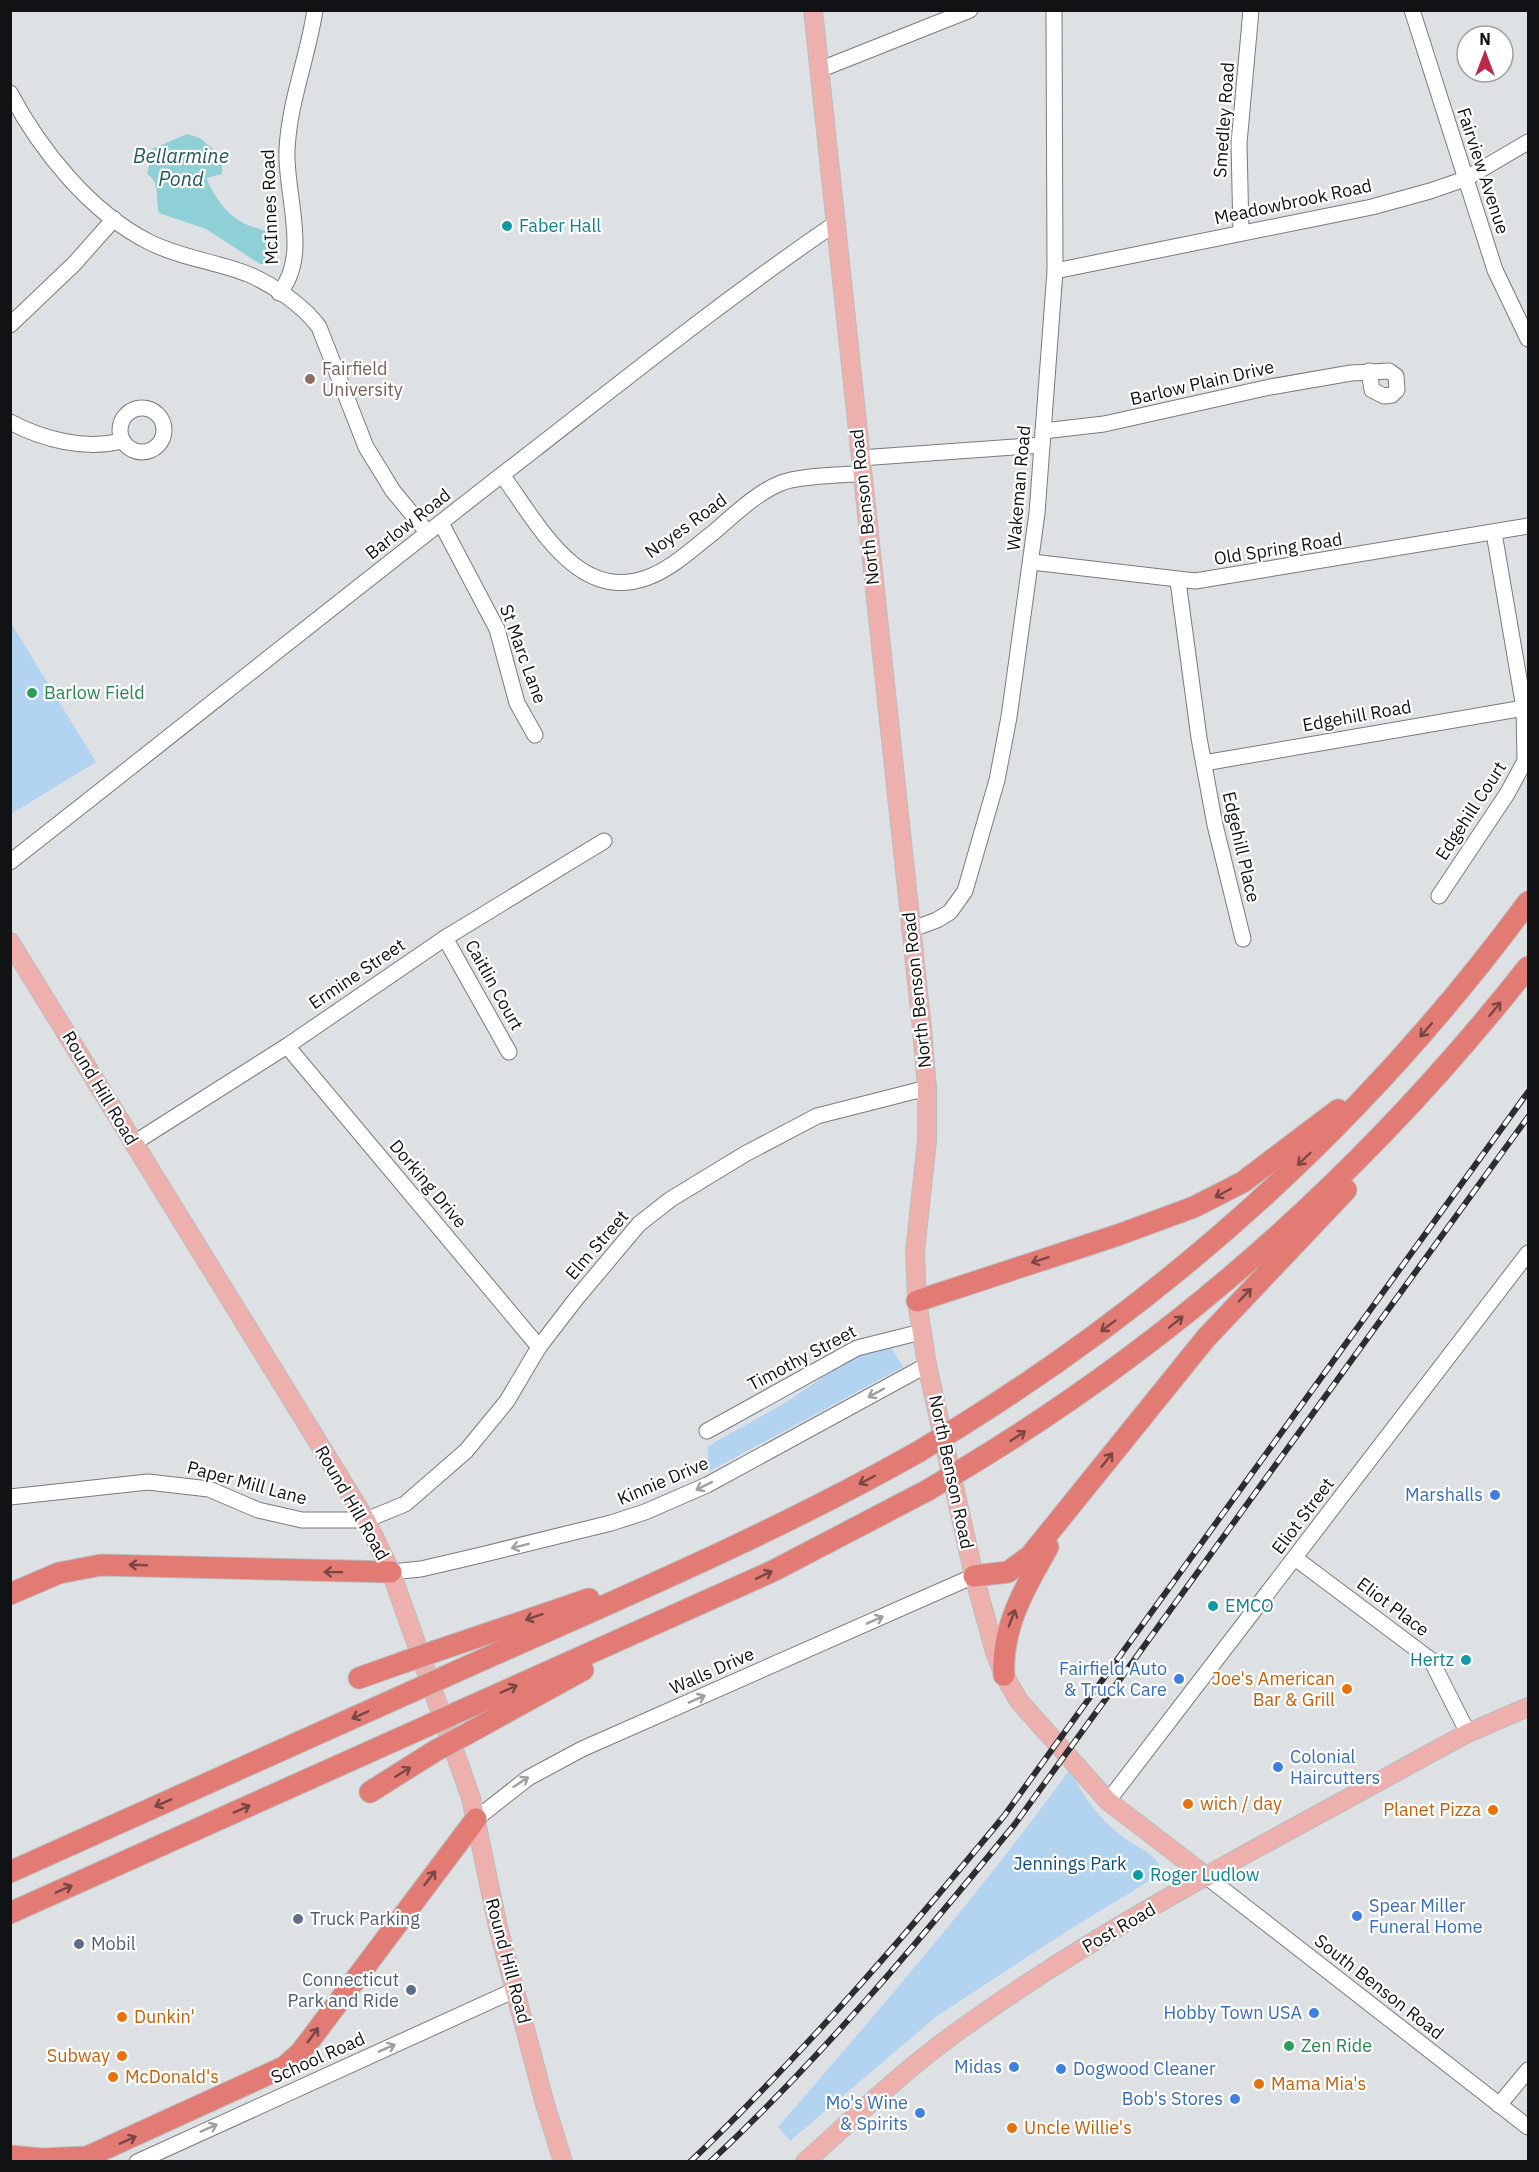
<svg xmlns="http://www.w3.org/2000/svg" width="1539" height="2172" font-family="'IBM Plex Sans',sans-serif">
  <rect width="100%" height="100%" fill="#dee1e4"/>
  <g fill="#b2d4f1">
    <path d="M 11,623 L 96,762 L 11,814 L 10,814 Z"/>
    <path d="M 891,1347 L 903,1367 L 708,1472 L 708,1446 C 732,1432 757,1419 781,1405 C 816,1384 851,1352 891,1347 Z"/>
    <path d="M 1070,1769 C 1082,1795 1096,1815 1118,1833 C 1139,1851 1149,1846 1164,1872 L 1067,1931 L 937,2016 L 790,2141 L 778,2127 C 879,2010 980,1894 1070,1769 Z"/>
  </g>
  <path fill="#8fd0d6" d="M 187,134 L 200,138 L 222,157 L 222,174 L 207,178 C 208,185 212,189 215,195 C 223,208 234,220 250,226 C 276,235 291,234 267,264 L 260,264 L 206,229 L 159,213 C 155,197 161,183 147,174 L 150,162 L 145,152 Z"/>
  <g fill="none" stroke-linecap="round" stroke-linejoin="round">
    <defs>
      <g id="minor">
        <path d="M 1412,10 L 1495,270 L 1528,339"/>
        <path d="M 819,70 L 970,10"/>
        <path d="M 10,93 C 41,151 90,212 149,242 C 181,258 218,262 250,275 C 273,285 304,306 319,327 L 366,447 L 393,491 L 427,532"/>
        <path d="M 1241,233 L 1239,143 L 1251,10"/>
        <path d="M 1055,271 L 1372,207 L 1430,191 L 1465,179 L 1528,142"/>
        <path d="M 279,293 C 311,256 285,195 287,150 C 289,102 308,57 315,10"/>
        <path d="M 10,325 L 74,264 L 114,219"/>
        <circle cx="142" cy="430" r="22"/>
        <path d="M 10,422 C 44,440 85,450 122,441"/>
        <path d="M 1043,431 L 1104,424 L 1270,387 L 1351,373 L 1389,371 L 1396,376 L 1397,390 L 1392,395 L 1384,396 L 1372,390 L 1369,371"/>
        <path d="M 860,458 L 1042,445"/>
        <path d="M 502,475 C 536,520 576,603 646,578 C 672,569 693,548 714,532 C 734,515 756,493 781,483 C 802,475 839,476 863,473"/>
        <path d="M 441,523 L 497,629 L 517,703 L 535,735"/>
        <path d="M 1032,562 L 1195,581 L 1528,526"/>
        <path d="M 1178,581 L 1199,738 L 1215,825 L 1243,939"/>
        <path d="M 1204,763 L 1524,708"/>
        <path d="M 10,862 C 185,725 358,586 534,450 C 633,373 732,294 836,223"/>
        <path d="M 1439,896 L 1507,794 L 1525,761 L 1524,708 L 1494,533"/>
        <path d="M 910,930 L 937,920 L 950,912 L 965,891 L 997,780 L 1009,717 L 1037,513 L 1055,271 L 1054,10"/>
        <path d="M 445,938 L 509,1052"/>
        <path d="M 287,1046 L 539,1347"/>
        <path d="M 134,1143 L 287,1046 L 445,938 L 604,841"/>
        <path d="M 707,1431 L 857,1348 L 921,1332"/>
        <path d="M 10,1497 L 148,1482 L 209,1489 L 258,1510 L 302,1520 L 366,1520 L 405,1504 L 466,1451 L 507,1401 L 539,1347 L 576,1299 L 639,1224 L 671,1199 L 745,1154 L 817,1116 L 927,1088"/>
        <path d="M 1295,1558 L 1431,1660 L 1468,1733"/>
        <path d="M 391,1572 L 421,1569 L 481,1555 L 611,1523 L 645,1512 L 707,1485 L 927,1365"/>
        <path d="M 1108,1801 L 1528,1253"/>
        <path d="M 476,1819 L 528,1778 L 582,1749 L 974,1576"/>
        <path d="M 1207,1877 L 1528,2127"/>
        <path d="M 1499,2105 L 1528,2070"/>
        <path d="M 137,2162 L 515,1990"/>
      </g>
      <g id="major">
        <path d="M 813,10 L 922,1029 L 927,1088 L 927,1141 L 915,1252 L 917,1301 L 927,1365 L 974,1576 L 995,1652 L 1004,1675 L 1019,1701 L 1108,1801 L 1207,1877"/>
        <path d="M 10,942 L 366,1520 L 391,1572 L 471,1798 L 498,1927 L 545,2104 L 563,2162"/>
        <path d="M 805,2162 C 854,2118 903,2071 957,2032 C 1107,1923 1276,1839 1438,1749 L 1468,1733 L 1528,1707"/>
      </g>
      <g id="highway">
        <path d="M 917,1301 L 1118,1235 L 1194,1207 L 1243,1182 L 1338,1110"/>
        <path d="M 959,1427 C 1181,1289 1373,1112 1528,902"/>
        <path d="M 968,1466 C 1184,1335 1372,1165 1528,967"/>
        <path d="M 974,1576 L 1008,1572 L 1030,1556 L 1206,1338 L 1346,1190"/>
        <path d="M 10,1594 L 59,1573 L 101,1565 L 391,1572"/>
        <path d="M 436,1651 L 589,1599"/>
        <path d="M 1004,1675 C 1001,1628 1025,1587 1048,1547"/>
        <path d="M 444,1677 C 604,1605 766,1538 918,1452"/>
        <path d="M 359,1678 L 404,1662"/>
        <path d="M 456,1713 L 773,1571 L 928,1490"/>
        <path d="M 465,1735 L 583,1670"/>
        <path d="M 370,1792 L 435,1751"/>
        <path d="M 10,1872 L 413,1691"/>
        <path d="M 10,1913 L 427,1726"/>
        <path d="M 10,2156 L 42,2159 L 87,2157 L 284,2067 L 301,2052 L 476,1819"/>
      </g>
    </defs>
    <use href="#minor" stroke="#787b7e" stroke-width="17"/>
    <use href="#major" stroke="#bcbdbd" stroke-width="20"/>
    <use href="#highway" stroke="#bcbdbd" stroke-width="23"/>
    <use href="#minor" stroke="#fff" stroke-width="15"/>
    <use href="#major" stroke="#eeb0ac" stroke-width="18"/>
    <use href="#highway" stroke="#e27b74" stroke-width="21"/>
    <defs>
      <g id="rail">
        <path d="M 690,2162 C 803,2054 905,1936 1004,1816 L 1528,1092"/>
        <path d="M 710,2162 C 821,2058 919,1941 1015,1824 L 1528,1117"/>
      </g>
    </defs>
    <use href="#rail" stroke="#2c2d2f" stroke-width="6"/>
    <use href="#rail" stroke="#fff" stroke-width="4" stroke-dasharray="11" stroke-linecap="butt"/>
    <defs>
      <g id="highway-bridge">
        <path d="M 918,1452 L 959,1427"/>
        <path d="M 928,1490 L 968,1466"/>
        <path d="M 404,1662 L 436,1651"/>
        <path d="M 413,1691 L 444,1677"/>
        <path d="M 427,1726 L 456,1713"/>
        <path d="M 435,1751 L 465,1735"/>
      </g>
    </defs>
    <use href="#highway-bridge" stroke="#bcbdbd" stroke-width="23" stroke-linecap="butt"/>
    <use href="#highway-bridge" stroke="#e27b74" stroke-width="21"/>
  </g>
  <defs><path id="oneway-shaft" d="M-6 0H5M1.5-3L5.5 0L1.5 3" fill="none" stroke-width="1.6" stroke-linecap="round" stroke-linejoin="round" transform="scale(1.5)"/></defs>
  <g stroke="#7a4644">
    <use href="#oneway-shaft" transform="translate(1495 1009) rotate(-51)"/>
    <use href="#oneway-shaft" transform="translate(1426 1030) rotate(131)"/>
    <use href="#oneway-shaft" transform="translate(1304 1159) rotate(136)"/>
    <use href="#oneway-shaft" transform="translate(1223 1193) rotate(152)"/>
    <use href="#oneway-shaft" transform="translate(1040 1260) rotate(162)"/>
    <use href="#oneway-shaft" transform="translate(1245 1295) rotate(-46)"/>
    <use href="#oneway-shaft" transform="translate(1176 1322) rotate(-39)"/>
    <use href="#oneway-shaft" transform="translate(1108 1326) rotate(143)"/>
    <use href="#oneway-shaft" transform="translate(1018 1436) rotate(-33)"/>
    <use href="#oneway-shaft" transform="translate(1107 1460) rotate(-52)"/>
    <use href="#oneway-shaft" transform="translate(867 1480) rotate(152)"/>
    <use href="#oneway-shaft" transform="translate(138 1565) rotate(-178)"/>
    <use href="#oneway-shaft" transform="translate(333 1572) rotate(-179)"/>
    <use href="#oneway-shaft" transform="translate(764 1575) rotate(-25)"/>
    <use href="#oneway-shaft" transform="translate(534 1617) rotate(161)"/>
    <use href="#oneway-shaft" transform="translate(1012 1618) rotate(-69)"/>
    <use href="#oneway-shaft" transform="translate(509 1689) rotate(-24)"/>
    <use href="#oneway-shaft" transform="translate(360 1715) rotate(156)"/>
    <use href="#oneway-shaft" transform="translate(403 1772) rotate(-32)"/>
    <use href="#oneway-shaft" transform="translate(163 1803) rotate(156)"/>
    <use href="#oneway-shaft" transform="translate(242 1809) rotate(-24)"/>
    <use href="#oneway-shaft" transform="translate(430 1878) rotate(-52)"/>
    <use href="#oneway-shaft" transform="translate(64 1889) rotate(-24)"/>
    <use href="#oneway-shaft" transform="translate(313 2035) rotate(-54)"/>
    <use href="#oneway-shaft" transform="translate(128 2140) rotate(-24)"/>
  </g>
  <g stroke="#a0a0a1">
    <use href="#oneway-shaft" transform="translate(876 1393) rotate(151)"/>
    <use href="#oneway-shaft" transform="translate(704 1486) rotate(153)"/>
    <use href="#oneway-shaft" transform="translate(520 1546) rotate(166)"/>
    <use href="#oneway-shaft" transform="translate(875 1620) rotate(-24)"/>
    <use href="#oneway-shaft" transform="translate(697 1699) rotate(-24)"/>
    <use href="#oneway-shaft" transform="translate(521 1782) rotate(-33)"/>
    <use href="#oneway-shaft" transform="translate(387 2048) rotate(-24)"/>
    <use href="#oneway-shaft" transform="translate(209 2128) rotate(-24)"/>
  </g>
  <g fill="#0f9aa8" stroke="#fff" stroke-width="2">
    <circle cx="507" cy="226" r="6"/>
    <circle cx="1213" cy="1606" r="6"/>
    <circle cx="1466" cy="1660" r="6"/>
    <circle cx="1138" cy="1875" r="6"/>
  </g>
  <circle fill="#8d6e63" stroke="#fff" stroke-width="2" cx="310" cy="379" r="6"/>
  <g fill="#2e9e5b" stroke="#fff" stroke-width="2">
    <circle cx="32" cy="693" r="6"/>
    <circle cx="1289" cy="2046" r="6"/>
  </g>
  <g fill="#3f7fe0" stroke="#fff" stroke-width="2">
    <circle cx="1495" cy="1495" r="6"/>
    <circle cx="1179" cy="1679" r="6"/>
    <circle cx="1278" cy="1767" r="6"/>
    <circle cx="1357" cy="1916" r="6"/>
    <circle cx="1314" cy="2013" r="6"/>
    <circle cx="1014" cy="2067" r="6"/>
    <circle cx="1061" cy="2069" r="6"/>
    <circle cx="1235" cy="2099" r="6"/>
    <circle cx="920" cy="2113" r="6"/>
  </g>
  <g fill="#e8710a" stroke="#fff" stroke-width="2">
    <circle cx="1347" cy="1689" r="6"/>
    <circle cx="1188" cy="1804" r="6"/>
    <circle cx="1493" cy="1810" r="6"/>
    <circle cx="122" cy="2017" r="6"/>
    <circle cx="122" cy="2056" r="6"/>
    <circle cx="113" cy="2077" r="6"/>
    <circle cx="1259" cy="2084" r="6"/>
    <circle cx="1012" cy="2128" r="6"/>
  </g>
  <g fill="#5c6f8a" stroke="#fff" stroke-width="2">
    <circle cx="298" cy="1919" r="6"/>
    <circle cx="79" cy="1944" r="6"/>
    <circle cx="411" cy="1990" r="6"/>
  </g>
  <g text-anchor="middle" stroke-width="4.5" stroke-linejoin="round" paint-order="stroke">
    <g font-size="18" fill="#111213" stroke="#fff">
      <text transform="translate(1224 120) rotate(-86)" y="6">Smedley Road</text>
      <text transform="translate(1483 171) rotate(72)" y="6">Fairview Avenue</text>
      <text transform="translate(1293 202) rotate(-12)" y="6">Meadowbrook Road</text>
      <text transform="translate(270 207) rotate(-92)" y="6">McInnes Road</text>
      <text transform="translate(1202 383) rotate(-13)" y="6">Barlow Plain Drive</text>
      <text transform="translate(1019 488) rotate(-85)" y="6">Wakeman Road</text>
      <text transform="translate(865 507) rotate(-96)" y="6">North Benson Road</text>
      <text transform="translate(408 524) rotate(-38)" y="6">Barlow Road</text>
      <text transform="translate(686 526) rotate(-36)" y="6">Noyes Road</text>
      <text transform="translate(1278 549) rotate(-9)" y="6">Old Spring Road</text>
      <text transform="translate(523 654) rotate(70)" y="6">St Marc Lane</text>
      <text transform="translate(1357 716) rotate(-10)" y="6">Edgehill Road</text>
      <text transform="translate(1471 811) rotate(-57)" y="6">Edgehill Court</text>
      <text transform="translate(1241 847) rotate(77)" y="6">Edgehill Place</text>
      <text transform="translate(357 974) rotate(-34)" y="6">Ermine Street</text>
      <text transform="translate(494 985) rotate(61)" y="6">Caitlin Court</text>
      <text transform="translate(917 990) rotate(-96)" y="6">North Benson Road</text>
      <text transform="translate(100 1088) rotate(59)" y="6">Round Hill Road</text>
      <text transform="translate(428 1184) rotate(50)" y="6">Dorking Drive</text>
      <text transform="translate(597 1245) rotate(-49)" y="6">Elm Street</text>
      <text transform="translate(802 1358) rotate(-28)" y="6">Timothy Street</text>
      <text transform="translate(951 1472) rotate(78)" y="6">North Benson Road</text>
      <text transform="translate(663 1481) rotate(-23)" y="6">Kinnie Drive</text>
      <text transform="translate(247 1483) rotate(15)" y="6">Paper Mill Lane</text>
      <text transform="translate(352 1503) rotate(60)" y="6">Round Hill Road</text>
      <text transform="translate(1303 1516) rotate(-53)" y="6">Eliot Street</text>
      <text transform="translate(1393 1607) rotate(37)" y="6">Eliot Place</text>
      <text transform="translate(712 1671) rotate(-24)" y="6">Walls Drive</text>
      <text transform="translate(1119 1928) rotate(-30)" y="6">Post Road</text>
      <text transform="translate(508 1961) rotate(75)" y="6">Round Hill Road</text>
      <text transform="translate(1379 1987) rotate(38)" y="6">South Benson Road</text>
      <text transform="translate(318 2058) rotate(-24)" y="6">School Road</text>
    </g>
    <g font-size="18" fill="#0d838f" stroke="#fff" text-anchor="start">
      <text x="519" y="232">Faber Hall</text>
      <text x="1225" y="1612">EMCO</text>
      <text x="1454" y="1666" text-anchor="end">Hertz</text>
      <text x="1150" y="1881">Roger Ludlow</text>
    </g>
    <g font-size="18" fill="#785e54" stroke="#fff" text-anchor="start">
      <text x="322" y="375">Fairfield<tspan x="322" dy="21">University</tspan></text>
    </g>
    <g font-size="18" fill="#27864d" stroke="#fff" text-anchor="start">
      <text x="44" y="699">Barlow Field</text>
      <text x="1301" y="2052">Zen Ride</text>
    </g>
    <g font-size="18" fill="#366cbe" stroke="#fff" text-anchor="end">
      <text x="1483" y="1501">Marshalls</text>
      <text x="1167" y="1675">Fairfield Auto<tspan x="1167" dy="21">&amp; Truck Care</tspan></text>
      <text x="1290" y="1763" text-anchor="start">Colonial<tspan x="1290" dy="21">Haircutters</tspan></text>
      <text x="1369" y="1912" text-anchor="start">Spear Miller<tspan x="1369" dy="21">Funeral Home</tspan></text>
      <text x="1302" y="2019">Hobby Town USA</text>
      <text x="1002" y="2073">Midas</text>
      <text x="1073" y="2075" text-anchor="start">Dogwood Cleaner</text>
      <text x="1223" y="2105">Bob's Stores</text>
      <text x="908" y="2109">Mo's Wine<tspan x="908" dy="21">&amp; Spirits</tspan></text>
    </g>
    <g font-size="18" fill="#c56008" stroke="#fff" text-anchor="start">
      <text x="1335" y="1685" text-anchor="end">Joe's American<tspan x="1335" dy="21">Bar &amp; Grill</tspan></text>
      <text x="1200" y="1810">wich / day</text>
      <text x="1481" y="1816" text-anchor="end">Planet Pizza</text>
      <text x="134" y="2023">Dunkin'</text>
      <text x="110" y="2062" text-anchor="end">Subway</text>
      <text x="125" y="2083">McDonald's</text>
      <text x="1271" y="2090">Mama Mia's</text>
      <text x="1024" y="2134">Uncle Willie's</text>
    </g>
    <g font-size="18" fill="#0b4e7a" stroke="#fff">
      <text x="1070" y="1870">Jennings Park</text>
    </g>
    <g font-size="18" fill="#4e5e75" stroke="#fff" text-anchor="start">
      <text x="310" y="1925">Truck Parking</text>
      <text x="91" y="1950">Mobil</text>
      <text x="399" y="1986" text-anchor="end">Connecticut<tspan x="399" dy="21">Park and Ride</tspan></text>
    </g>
    <g font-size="20" font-style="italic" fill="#22595e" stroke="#fff">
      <text x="181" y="163">Bellarmine<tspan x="181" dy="23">Pond</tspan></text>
    </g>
  </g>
  <rect width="1539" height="2172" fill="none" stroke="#111213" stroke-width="24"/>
  <g transform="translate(1485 54)"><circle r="28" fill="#ffffff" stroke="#a0a0a1" stroke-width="1.5"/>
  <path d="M0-4.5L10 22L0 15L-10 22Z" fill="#ba2947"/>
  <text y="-9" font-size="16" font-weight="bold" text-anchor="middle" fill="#111213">N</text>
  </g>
</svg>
